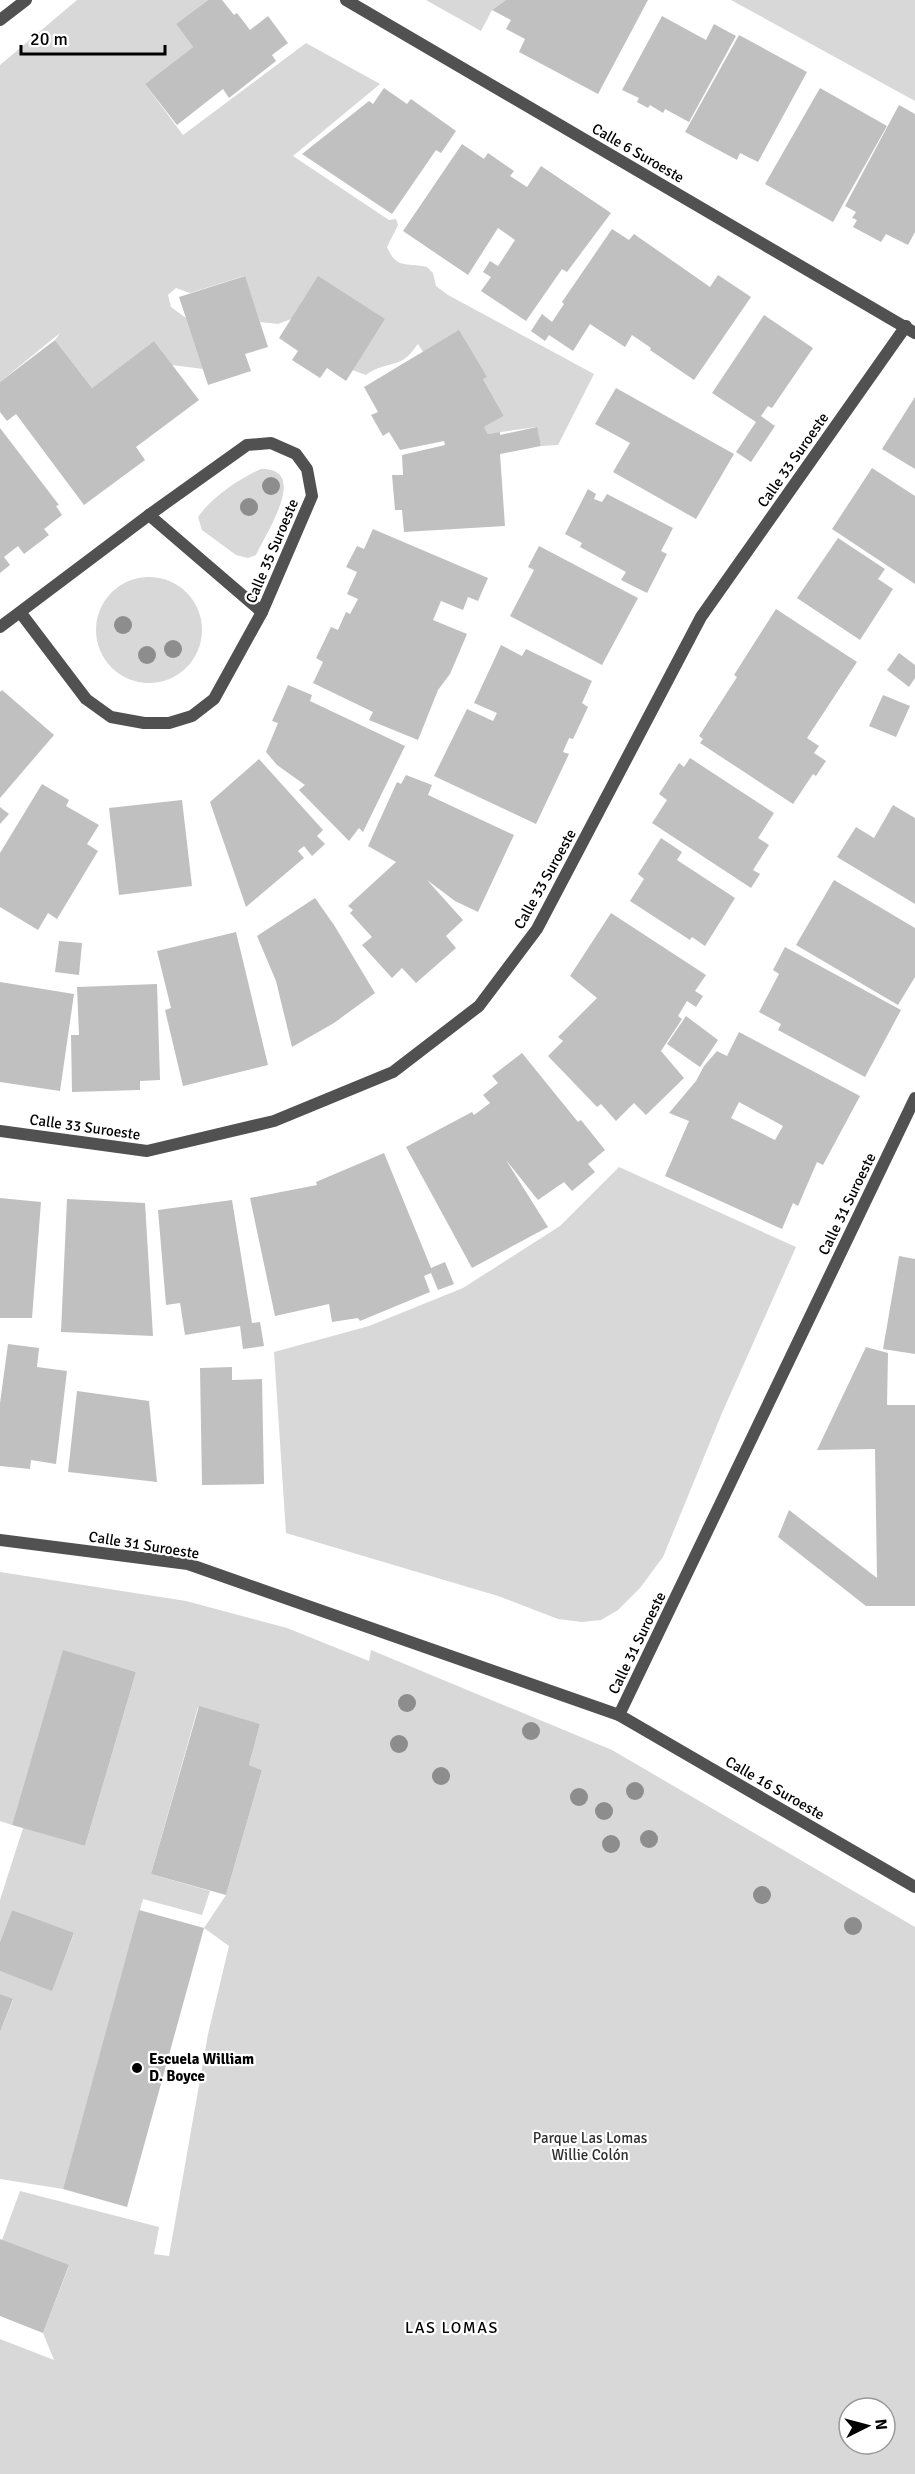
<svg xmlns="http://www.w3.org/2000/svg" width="915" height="2474" font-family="Signika,sans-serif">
  <rect width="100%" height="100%" fill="#fff"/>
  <g fill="#d8d8d8" fill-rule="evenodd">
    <path d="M 77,0 L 208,0 L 176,24 L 193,47 L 145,84 L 183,135 L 306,43 L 380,84 L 293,156 L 389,220 L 396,219 L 398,225 L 387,247 C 397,270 406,262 427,267 L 433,273 L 436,286 L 448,295 L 594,374 L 558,445 L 541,446 L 536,427 L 488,434 L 484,427 L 504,416 L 483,379 L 423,352 L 418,344 C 413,350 409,357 401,361 C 389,366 377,366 366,375 L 352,370 L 385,319 L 291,319 L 278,324 L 260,322 L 244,276 L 190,293 L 176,288 L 168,295 L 171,307 L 186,318 L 203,369 L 172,365 L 154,341 L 92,388 L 55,340 L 60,333 L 0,382 L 0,65 Z"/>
    <path d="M 426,0 L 506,0 L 492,10 L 481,31 Z"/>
    <path d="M 731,0 L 915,0 L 915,101 Z"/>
    <path d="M 261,469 C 310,468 266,533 256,555 L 248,558 L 236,555 L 202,530 L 198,517 C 212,497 239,479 261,469 Z"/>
    <circle cx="149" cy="630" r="53"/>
    <path d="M 619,1167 L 796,1247 L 722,1413 L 663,1557 L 640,1588 L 618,1610 L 601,1620 L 582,1622 L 558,1619 L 498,1596 L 286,1533 L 274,1352 L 369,1326 L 463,1288 L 560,1226 Z"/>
    <path d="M 0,1572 L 186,1601 L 287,1628 L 369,1661 L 371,1650 L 612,1750 L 915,1927 L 915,2474 L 0,2474 L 0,2339 L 54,2360 L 43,2333 L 69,2266 L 2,2240 L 20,2191 L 159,2227 L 154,2254 L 169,2256 L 208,2034 L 229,1946 L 204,1928 L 226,1895 L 262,1770 L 249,1765 L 260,1724 L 198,1707 L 151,1874 L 210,1891 L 202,1915 L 143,1899 L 63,2189 L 0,2179 L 0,2032 L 13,2000 L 0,1994 L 0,1971 L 52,1990 L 74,1934 L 12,1910 L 0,1942 L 0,1900 L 23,1828 L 85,1846 L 136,1672 L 63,1651 L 12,1825 L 0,1821 ZM 849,2408 L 885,2408 L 885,2444 L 849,2444 Z"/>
  </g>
  <g fill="#c0c0c0" fill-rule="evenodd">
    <path d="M 208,0 L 222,0 L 234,15 L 237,13 L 250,30 L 268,16 L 288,43 L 272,55 L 276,61 L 229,98 L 223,89 L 177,125 L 145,84 L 193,47 L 176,24 Z"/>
    <path d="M 506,0 L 648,0 L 598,94 L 519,52 L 525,39 L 506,29 L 511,20 L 492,10 Z"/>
    <path d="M 662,16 L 706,40 L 714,24 L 736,36 L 689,122 L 665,109 L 663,113 L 650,105 L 648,108 L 637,102 L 639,98 L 622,90 Z"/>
    <path d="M 739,35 L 807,72 L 758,162 L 740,153 L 737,160 L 685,132 Z"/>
    <path d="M 384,88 L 407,104 L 411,99 L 456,131 L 441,153 L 436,150 L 392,214 L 302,154 L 369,101 L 373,104 Z"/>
    <path d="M 820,88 L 887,126 L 833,222 L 765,184 Z"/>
    <path d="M 899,105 L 915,114 L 915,232 L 908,245 L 886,234 L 881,242 L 853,227 L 857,220 L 852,218 L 856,212 L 845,206 Z"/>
    <path d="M 462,144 L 484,159 L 488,153 L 514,171 L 510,176 L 527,187 L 541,166 L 611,213 L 567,272 L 562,269 L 526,321 L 481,291 L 491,277 L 483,272 L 490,261 L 498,266 L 515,240 L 498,228 L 468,275 L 403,231 Z"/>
    <path d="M 612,229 L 629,240 L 634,234 L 710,287 L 718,275 L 751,297 L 694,380 L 650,350 L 651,348 L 632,335 L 625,347 L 590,324 L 573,351 L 549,335 L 545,341 L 531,331 L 542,314 L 552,322 L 564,304 L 562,302 Z"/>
    <path d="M 245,276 L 268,347 L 245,354 L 251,371 L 208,385 L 179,297 Z"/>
    <path d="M 318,276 L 385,319 L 346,381 L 327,368 L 320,378 L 292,360 L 298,351 L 279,338 Z"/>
    <path d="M 764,315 L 813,348 L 772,408 L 768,406 L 761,416 L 775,426 L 751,462 L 736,452 L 756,422 L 712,393 Z"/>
    <path d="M 459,330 L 487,377 L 483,379 L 504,416 L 484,427 L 488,434 L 500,432 L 500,435 L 537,427 L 541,446 L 500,454 L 505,526 L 404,532 L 402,510 L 395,510 L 392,475 L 403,475 L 402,455 L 445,445 L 444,441 L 400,450 L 389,432 L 383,436 L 371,415 L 378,412 L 364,387 Z"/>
    <path d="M 55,340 L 92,388 L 154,341 L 199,400 L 136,447 L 145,460 L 84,505 L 16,414 L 7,421 L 0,412 L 0,382 Z"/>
    <path d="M 616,388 L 734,454 L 696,519 L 613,472 L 630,443 L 595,424 Z"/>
    <path d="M 915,397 L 915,469 L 882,449 Z"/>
    <path d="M 0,428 L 59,505 L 56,506 L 62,515 L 44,529 L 49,535 L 24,554 L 18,546 L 4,557 L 10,565 L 0,573 Z"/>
    <path d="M 872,468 L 915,496 L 915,584 L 832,529 Z"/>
    <path d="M 588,489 L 596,494 L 594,499 L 602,502 L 607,494 L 673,528 L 661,551 L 667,554 L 647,593 L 621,580 L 626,572 L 580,547 L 582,543 L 565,534 Z"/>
    <path d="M 373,529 L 488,578 L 478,601 L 468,597 L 463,610 L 441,601 L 433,620 L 467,634 L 450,674 L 438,690 L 418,740 L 369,720 L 373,712 L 313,683 L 323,662 L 316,658 L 331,627 L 338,630 L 346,612 L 350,614 L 358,599 L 347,594 L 357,572 L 346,567 L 357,546 L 364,549 Z"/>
    <path d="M 838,538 L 885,569 L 878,579 L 893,589 L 860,640 L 797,598 Z"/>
    <path d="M 539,546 L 638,598 L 602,665 L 510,616 L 534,570 L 528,567 Z"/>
    <path d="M 776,609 L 857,662 L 807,738 L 819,746 L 814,753 L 826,761 L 816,776 L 813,774 L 793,804 L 700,743 L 703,739 L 699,736 L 737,677 L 734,675 Z"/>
    <path d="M 501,645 L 522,656 L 526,649 L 592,681 L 582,703 L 588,707 L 573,739 L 569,738 L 563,752 L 569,754 L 536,824 L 434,776 L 467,709 L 493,721 L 497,713 L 474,703 Z"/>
    <path d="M 899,653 L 915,665 L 915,678 L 909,687 L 887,670 Z"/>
    <path d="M 288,685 L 312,695 L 310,701 L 405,746 L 363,832 L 359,828 L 349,841 L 299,790 L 305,785 L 277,765 L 266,752 L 278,723 L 272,721 Z"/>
    <path d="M 2,690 L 54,735 L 0,798 L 0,692 Z"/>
    <path d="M 883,695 L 910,706 L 896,737 L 869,726 Z"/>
    <path d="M 690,758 L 774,813 L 758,838 L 769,845 L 753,870 L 760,874 L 751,888 L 652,823 L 667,800 L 659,794 L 679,763 L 684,767 Z"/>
    <path d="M 259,759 L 323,830 L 317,836 L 325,844 L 312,856 L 304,846 L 298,851 L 304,858 L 246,907 L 210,802 Z"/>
    <path d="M 406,775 L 432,785 L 428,795 L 514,835 L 478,912 L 455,901 L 427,880 L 463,920 L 446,936 L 456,948 L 416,983 L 402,968 L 392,978 L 362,945 L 372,937 L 350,913 L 353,910 L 348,906 L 396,862 L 368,846 L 397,782 L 401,784 Z"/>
    <path d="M 42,784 L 69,800 L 66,806 L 99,825 L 87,844 L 98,851 L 57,919 L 48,913 L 38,930 L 0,907 L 0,853 Z"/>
    <path d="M 182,800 L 192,886 L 119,895 L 109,808 Z"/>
    <path d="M 893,805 L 915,818 L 915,904 L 837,857 L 856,827 L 874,838 Z"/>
    <path d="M 0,807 L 9,814 L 0,824 Z"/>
    <path d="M 661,838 L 682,852 L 677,860 L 735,898 L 705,946 L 692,937 L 690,940 L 630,901 L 644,879 L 638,874 Z"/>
    <path d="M 834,880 L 915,928 L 915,977 L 898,1005 L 796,945 Z"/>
    <path d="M 315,898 L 334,925 L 375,993 L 334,1023 L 292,1047 L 276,981 L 257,936 Z"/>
    <path d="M 611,913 L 706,975 L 695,991 L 703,996 L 696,1007 L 687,1001 L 678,1016 L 682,1019 L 661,1051 L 684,1078 L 646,1115 L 634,1103 L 616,1121 L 601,1104 L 597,1107 L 548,1056 L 563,1041 L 558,1037 L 597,998 L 570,976 Z"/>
    <path d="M 236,932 L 268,1065 L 183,1086 L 165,1010 L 171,1008 L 157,951 Z"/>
    <path d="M 59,941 L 82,943 L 79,975 L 55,972 Z"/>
    <path d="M 785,947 L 901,1010 L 865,1077 L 778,1030 L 781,1024 L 759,1012 L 779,974 L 773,970 Z"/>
    <path d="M 0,982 L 74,994 L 60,1091 L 0,1082 Z"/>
    <path d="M 157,984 L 160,1080 L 140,1081 L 140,1090 L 72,1092 L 71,1035 L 79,1035 L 77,987 Z"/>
    <path d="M 686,1016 L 718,1040 L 700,1067 L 667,1044 Z"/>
    <path d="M 739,1032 L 860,1096 L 823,1165 L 817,1162 L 798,1206 L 793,1203 L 782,1229 L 665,1176 L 689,1121 L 669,1113 L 696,1081 L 704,1066 L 717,1051 L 727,1056 ZM 739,1102 L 783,1126 L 775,1140 L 731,1118 Z"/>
    <path d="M 522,1053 L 578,1122 L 581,1120 L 605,1150 L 588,1164 L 595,1172 L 572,1191 L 564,1182 L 538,1200 L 506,1160 L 548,1227 L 472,1268 L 406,1147 L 472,1112 L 474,1115 L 490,1103 L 483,1095 L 498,1083 L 492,1076 Z"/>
    <path d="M 384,1153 L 431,1268 L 445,1262 L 454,1284 L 438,1290 L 431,1273 L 424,1276 L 430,1292 L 360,1321 L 358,1318 L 332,1322 L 329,1304 L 275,1316 L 250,1198 L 317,1185 L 316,1182 Z"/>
    <path d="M 0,1198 L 41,1202 L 32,1318 L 0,1318 Z"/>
    <path d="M 67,1199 L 145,1203 L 153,1336 L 61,1332 Z"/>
    <path d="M 232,1200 L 252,1323 L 260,1322 L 264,1346 L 243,1349 L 240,1326 L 185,1335 L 180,1303 L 166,1305 L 158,1210 Z"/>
    <path d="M 899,1256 L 915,1259 L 915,1354 L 883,1349 Z"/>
    <path d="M 8,1344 L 39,1348 L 37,1367 L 67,1371 L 56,1464 L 31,1460 L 30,1469 L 0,1466 L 0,1403 Z"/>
    <path d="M 866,1347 L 888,1353 L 887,1405 L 915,1405 L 915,1606 L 866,1606 L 778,1537 L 789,1510 L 877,1578 L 875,1449 L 817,1450 Z"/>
    <path d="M 232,1367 L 232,1380 L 262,1379 L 264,1484 L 202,1485 L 200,1368 Z"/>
    <path d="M 77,1391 L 149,1401 L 157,1482 L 68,1472 Z"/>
    <path d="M 63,1650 L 136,1672 L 85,1846 L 12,1825 Z"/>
    <path d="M 199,1706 L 260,1724 L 249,1765 L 262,1770 L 226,1895 L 151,1874 Z"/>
    <path d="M 12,1910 L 74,1933 L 52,1991 L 0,1971 L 0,1942 Z"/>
    <path d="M 139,1910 L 204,1928 L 127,2207 L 63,2189 Z"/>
    <path d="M 0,1994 L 13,1999 L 0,2032 Z"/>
    <path d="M 0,2239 L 69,2265 L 43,2333 L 0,2316 Z"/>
  </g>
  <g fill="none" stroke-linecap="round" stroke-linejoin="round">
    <g stroke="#515151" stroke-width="12">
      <path d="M 346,0 L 915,333"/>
      <path d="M 0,20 L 26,0"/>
      <path d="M 149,515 L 262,612"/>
      <path d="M 0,627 L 20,612 L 149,515 L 247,445 L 271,443 L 296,454 L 307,469 L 312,496 L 262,612 L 214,699 L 192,716 L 169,723 L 144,723 L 111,717 L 86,699 L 20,612"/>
      <path d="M 0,1131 L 147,1151 L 274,1121 L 393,1072 L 479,1006 L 537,929 L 701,617 L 906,326"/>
      <path d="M 0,1540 L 188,1564 L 619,1715 L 915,1887"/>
      <path d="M 619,1715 L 915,1098"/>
    </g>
  </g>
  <g fill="#8d8d8d">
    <circle cx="271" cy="486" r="9"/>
    <circle cx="249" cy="507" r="9"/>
    <circle cx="123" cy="625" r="9"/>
    <circle cx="173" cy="649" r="9"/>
    <circle cx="147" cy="655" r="9"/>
    <circle cx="407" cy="1703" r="9"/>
    <circle cx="531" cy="1731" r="9"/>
    <circle cx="399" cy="1744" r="9"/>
    <circle cx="441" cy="1776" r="9"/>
    <circle cx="635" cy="1791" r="9"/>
    <circle cx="579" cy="1797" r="9"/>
    <circle cx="604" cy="1811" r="9"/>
    <circle cx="649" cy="1839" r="9"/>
    <circle cx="611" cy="1844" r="9"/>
    <circle cx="762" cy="1895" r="9"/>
    <circle cx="853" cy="1926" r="9"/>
  </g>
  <circle fill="#000" stroke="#fff" stroke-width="2" cx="137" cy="2068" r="6"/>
  <g text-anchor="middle" stroke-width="4.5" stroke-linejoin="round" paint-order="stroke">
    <g font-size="15" fill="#000" stroke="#fff">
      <text transform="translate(638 153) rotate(30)" y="5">Calle 6 Suroeste</text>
      <text transform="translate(793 460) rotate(-55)" y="5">Calle 33 Suroeste</text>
      <text transform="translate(272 551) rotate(-67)" y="5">Calle 35 Suroeste</text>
      <text transform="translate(545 879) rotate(-61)" y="5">Calle 33 Suroeste</text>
      <text transform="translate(85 1127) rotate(8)" y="5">Calle 33 Suroeste</text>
      <text transform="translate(847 1204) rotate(-64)" y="5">Calle 31 Suroeste</text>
      <text transform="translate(144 1545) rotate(9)" y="5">Calle 31 Suroeste</text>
      <text transform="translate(637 1643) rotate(-64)" y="5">Calle 31 Suroeste</text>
      <text transform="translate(775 1788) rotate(30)" y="5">Calle 16 Suroeste</text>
    </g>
    <g font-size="15" font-weight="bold" fill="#000" stroke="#fff" text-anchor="start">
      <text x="149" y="2064">Escuela William<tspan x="149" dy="17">D. Boyce</tspan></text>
    </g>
    <g font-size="15" fill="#2f2f2f" stroke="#fff">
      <text x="590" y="2143">Parque Las Lomas<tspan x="590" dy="17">Willie Colón</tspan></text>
    </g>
    <g font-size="16" letter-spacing="1.5" fill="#000" stroke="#fff">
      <text x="452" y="2333">LAS LOMAS</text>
    </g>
  </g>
  <g transform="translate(867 2426) rotate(84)"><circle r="28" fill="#ffffff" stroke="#999999" stroke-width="1.5"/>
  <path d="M0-4.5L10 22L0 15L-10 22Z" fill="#000000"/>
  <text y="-9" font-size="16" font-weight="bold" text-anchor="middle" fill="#000000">N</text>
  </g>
  <path d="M21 45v9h144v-9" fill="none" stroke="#000000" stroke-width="3"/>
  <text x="30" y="45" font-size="18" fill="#000000" stroke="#ffffff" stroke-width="4.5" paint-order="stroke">20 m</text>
</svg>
